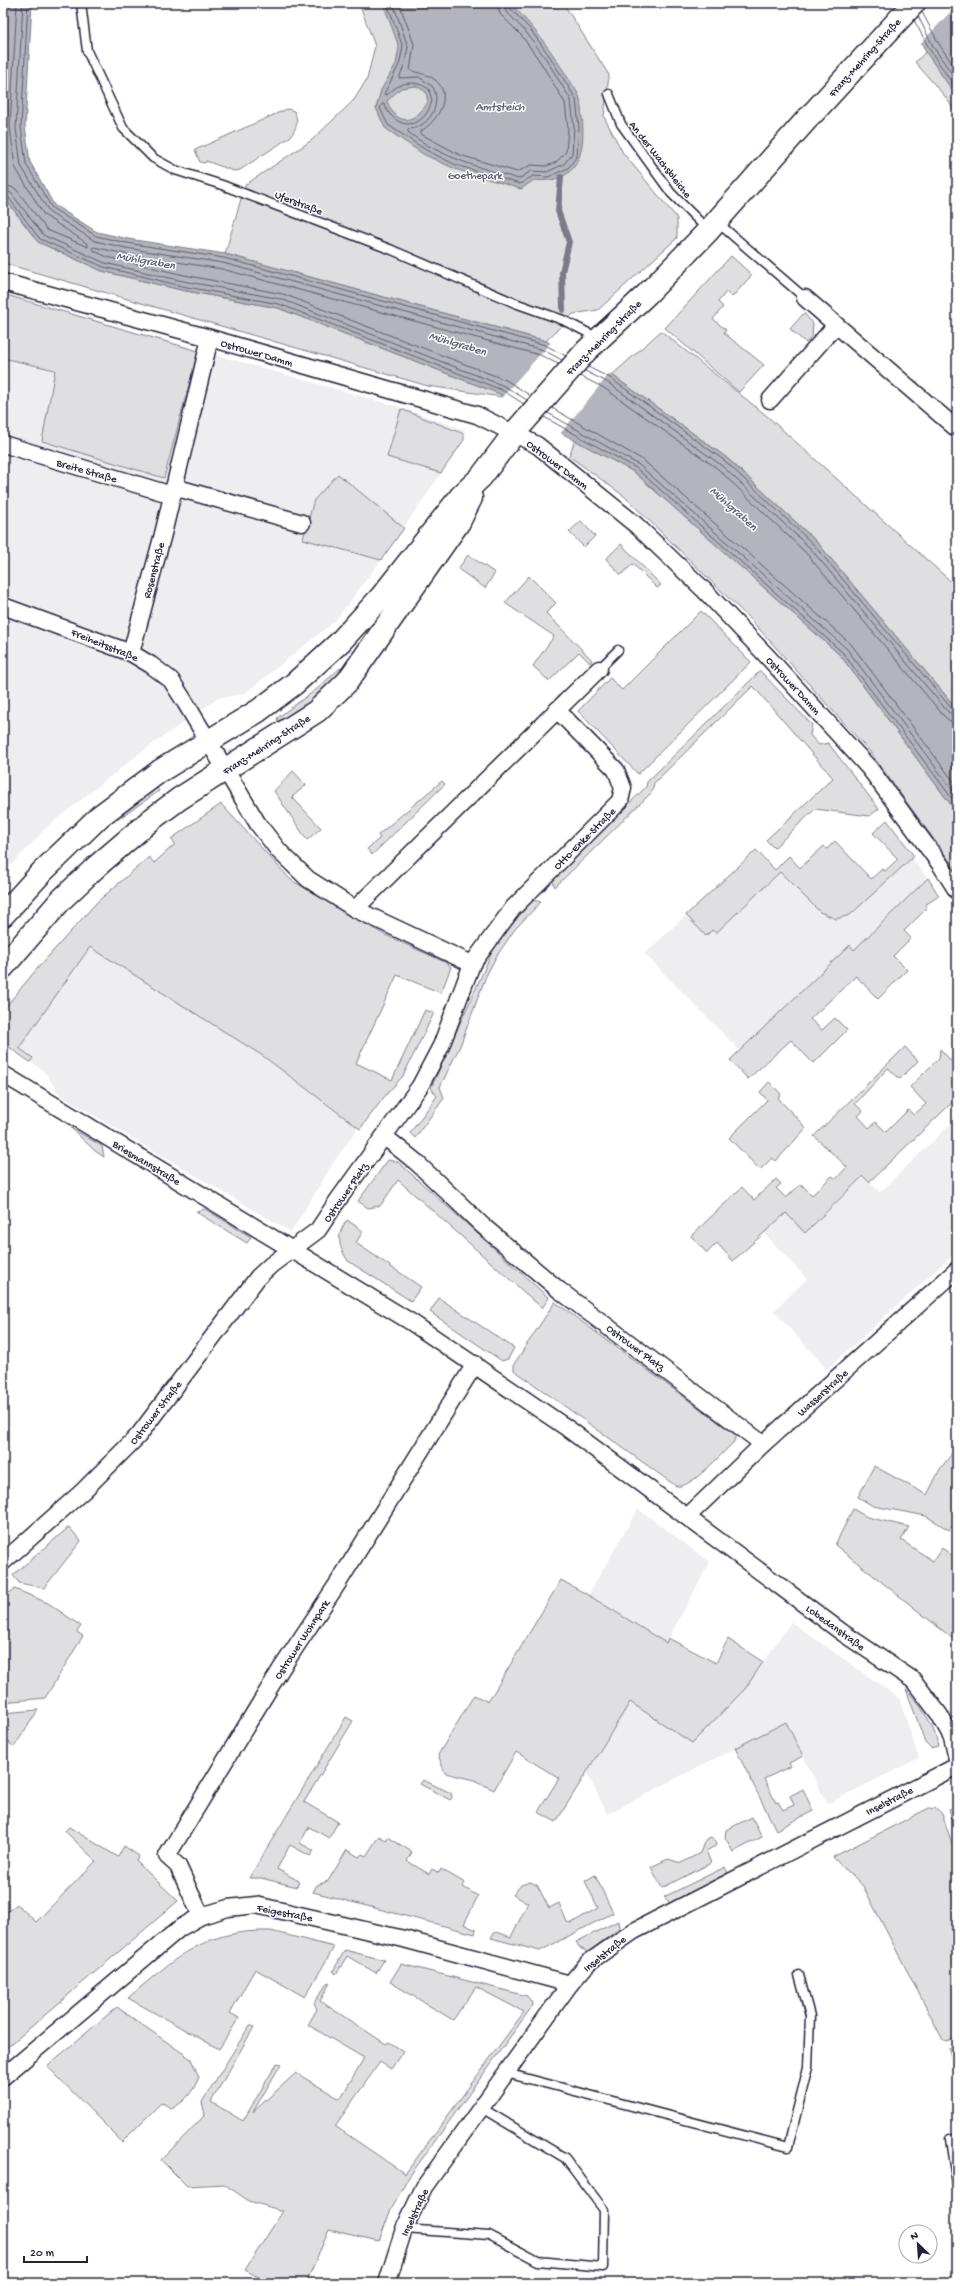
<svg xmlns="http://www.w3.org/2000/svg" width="960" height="2286" font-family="'Gochi Hand',sans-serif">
  <rect width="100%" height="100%" fill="#fff"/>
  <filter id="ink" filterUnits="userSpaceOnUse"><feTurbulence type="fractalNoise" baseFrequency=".025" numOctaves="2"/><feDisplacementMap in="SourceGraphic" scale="8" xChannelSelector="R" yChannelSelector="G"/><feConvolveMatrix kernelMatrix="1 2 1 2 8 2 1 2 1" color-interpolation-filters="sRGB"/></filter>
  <g filter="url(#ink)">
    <g fill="#eeeef1">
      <path d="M 3,294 L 402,408 L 465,430 L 464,440 L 387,552 L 335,621 L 244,694 L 218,698 L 140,753 L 48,826 L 3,874 Z"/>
      <path d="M 911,858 L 928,878 L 854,950 L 849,946 L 740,1051 L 645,954 L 686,915 L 706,936 L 712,930 L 716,933 L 780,872 L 820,912 L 850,915 Z"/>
      <path d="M 90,947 L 263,1056 L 358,1128 L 337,1157 L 291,1232 L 61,1096 L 44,1071 L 15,1051 Z"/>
      <path d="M 957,1118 L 957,1251 L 827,1369 L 774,1311 L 807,1279 L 764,1233 L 786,1213 L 806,1232 L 864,1176 L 880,1192 Z"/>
      <path d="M 638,1509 L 710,1562 L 666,1643 L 588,1595 Z"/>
      <path d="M 791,1622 L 899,1698 L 919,1758 L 827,1804 L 786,1722 L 607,1814 L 587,1773 L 630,1702 L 745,1689 Z"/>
    </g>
    <g fill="#dfdfe2" stroke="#80808e">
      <path d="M 359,3 L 563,3 L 609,75 L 604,117 L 623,153 L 677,218 L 677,238 L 598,310 L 573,314 L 546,341 L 225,254 L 245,185 L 312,140 L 354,100 L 367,79 L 375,46 Z"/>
      <path d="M 926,52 L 957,97 L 957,116 L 948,100 L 915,62 Z"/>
      <path d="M 287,109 L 294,111 C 299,121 297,128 290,137 L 240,170 L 234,171 L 206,161 L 205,163 L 200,162 L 195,150 Z"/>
      <path d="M 3,196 L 38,242 L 102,271 L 181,290 L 278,308 L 500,394 L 502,397 L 428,386 L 3,263 Z"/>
      <path d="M 731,256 L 752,275 L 732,297 L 726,292 L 718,302 L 723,307 L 713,319 L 726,330 L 724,333 L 764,365 L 739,392 L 665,328 Z"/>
      <path d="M 3,294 L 198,351 L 164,478 L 42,441 L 55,370 L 3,358 Z"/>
      <path d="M 804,313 L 813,324 L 812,336 L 806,343 L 790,329 Z"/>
      <path d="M 661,331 L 767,416 L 957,587 L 957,709 L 816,541 L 727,458 L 612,375 Z"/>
      <path d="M 401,409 L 464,434 L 464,440 L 441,473 L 387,457 Z"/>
      <path d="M 575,440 L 634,472 L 841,656 L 957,813 L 957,871 L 870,752 L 751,620 L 624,496 L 569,456 Z"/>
      <path d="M 338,474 L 404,528 L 381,560 L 303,539 L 314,500 Z"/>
      <path d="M 581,521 L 595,536 L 584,547 L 569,532 Z"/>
      <path d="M 621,544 L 661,585 L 657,588 L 633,564 L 621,575 L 606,559 Z"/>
      <path d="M 468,555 L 495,573 L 485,588 L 458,569 Z"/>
      <path d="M 529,576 L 556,603 L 546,613 L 592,660 L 590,663 L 579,652 L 549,681 L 533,666 L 554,636 L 505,603 Z"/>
      <path d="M 701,611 L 751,662 L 638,774 L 578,711 L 610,678 L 622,690 Z"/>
      <path d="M 340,668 L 342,671 L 306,706 L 280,725 L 277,718 L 317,689 Z"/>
      <path d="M 760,671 L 812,725 L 810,735 L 819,745 L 828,743 L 879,809 L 869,816 L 815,809 L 774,848 L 766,840 L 833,778 L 753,686 L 654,783 L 652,792 L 555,887 L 552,879 L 646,787 L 647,782 Z"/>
      <path d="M 293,771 L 306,785 L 292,797 L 321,828 L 307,840 L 274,791 Z"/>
      <path d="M 442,781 L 445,784 L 372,855 L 367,849 L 380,838 L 378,835 Z"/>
      <path d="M 156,786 L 159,791 L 117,820 L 117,816 Z"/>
      <path d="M 221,804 L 291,880 L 383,934 L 447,963 L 451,967 L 441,993 L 397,975 L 356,1063 L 392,1080 L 425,1010 L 434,1013 L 403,1076 L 385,1096 L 360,1129 L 263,1056 L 90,947 L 19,1048 L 33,1058 L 30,1062 L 3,1043 L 3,1010 L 36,970 L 97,902 L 149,857 L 154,863 L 175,844 L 171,839 Z"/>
      <path d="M 887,820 L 914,856 L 850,915 L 836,919 L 820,912 L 780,872 L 716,933 L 712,930 L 706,936 L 686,915 L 756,850 L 775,870 L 789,856 L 800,868 L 824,846 L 827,849 L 835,841 L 871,879 L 882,869 L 885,871 L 898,859 L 873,833 Z"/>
      <path d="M 928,878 L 939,896 L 925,905 L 927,908 L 904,931 L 911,938 L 893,956 L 907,970 L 878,999 L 856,976 L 810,1019 L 822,1030 L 835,1018 L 847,1030 L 815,1062 L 813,1063 L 791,1040 L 748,1079 L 730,1060 L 850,945 L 854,950 Z"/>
      <path d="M 533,900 L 541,902 L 515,929 L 496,957 L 486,976 L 460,1046 L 440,1087 L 444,1098 L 415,1138 L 410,1133 L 437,1096 L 431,1088 L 493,950 L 513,923 Z"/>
      <path d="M 905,1047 L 918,1061 L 900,1079 L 888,1068 L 855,1104 L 863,1111 L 858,1116 L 869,1128 L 876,1122 L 886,1132 L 908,1110 L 914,1115 L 926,1104 L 910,1087 L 939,1058 L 940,1049 L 957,1067 L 957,1098 L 869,1182 L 863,1176 L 805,1233 L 786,1213 L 733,1261 L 717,1243 L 707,1253 L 691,1236 L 742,1187 L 754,1200 L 776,1179 L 781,1184 L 776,1188 L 786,1198 L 801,1184 L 812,1195 L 832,1176 L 836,1179 L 847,1167 L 814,1136 Z"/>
      <path d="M 769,1082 L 781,1094 L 778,1098 L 806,1128 L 776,1161 L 772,1158 L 760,1170 L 729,1138 L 767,1100 L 760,1092 Z"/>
      <path d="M 71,1128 L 102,1146 L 104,1157 L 95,1151 Z"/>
      <path d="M 388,1160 L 398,1162 L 549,1298 L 542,1308 L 398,1180 L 380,1206 L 368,1208 L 358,1201 Z"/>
      <path d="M 205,1209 L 251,1237 L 247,1243 L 196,1212 Z"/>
      <path d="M 347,1220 L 363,1231 L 356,1243 L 421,1287 L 411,1301 L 348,1261 C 338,1246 336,1235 347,1220 Z"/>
      <path d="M 439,1298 L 514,1348 L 508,1359 L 502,1361 L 430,1312 Z"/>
      <path d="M 555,1302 L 737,1436 L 733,1443 C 722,1453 690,1490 676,1486 L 514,1370 L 514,1364 Z"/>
      <path d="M 954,1444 L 957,1445 L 957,1519 L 949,1530 L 926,1516 L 873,1506 L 858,1497 L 874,1466 L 927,1495 L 940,1469 L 951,1455 Z"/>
      <path d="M 853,1509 L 867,1517 L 909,1527 L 901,1540 L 933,1561 L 942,1548 L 957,1559 L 957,1642 L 835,1545 Z"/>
      <path d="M 69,1527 L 81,1541 L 44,1588 L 19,1583 L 13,1575 Z"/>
      <path d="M 561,1580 L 588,1595 L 666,1643 L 668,1638 L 670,1639 L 716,1663 L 728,1639 L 763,1662 L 745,1689 L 692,1743 L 630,1702 L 556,1822 L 538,1812 L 559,1778 L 516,1752 L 494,1790 L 474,1780 L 445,1773 L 438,1755 L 474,1695 L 488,1702 Z"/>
      <path d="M 15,1589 L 48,1603 L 81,1626 L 77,1632 L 83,1636 L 45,1698 L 3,1702 L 3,1597 Z"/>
      <path d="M 906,1689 C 920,1705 935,1725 938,1746 L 931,1748 L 925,1742 Z"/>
      <path d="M 38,1710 L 14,1747 L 3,1738 L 3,1713 Z"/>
      <path d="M 346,1717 L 353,1721 L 304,1802 L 338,1822 L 329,1838 L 309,1827 L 300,1843 L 314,1851 L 310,1856 L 290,1845 L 277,1869 L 299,1881 L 297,1887 L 261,1878 L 249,1878 Z"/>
      <path d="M 786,1722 L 803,1756 L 789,1763 L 791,1766 L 764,1779 L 776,1803 L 778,1802 L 783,1810 L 794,1805 L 790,1796 L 803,1789 L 813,1811 L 776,1830 L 735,1748 Z"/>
      <path d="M 423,1780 L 451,1793 L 452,1798 L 450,1800 L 420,1784 Z"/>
      <path d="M 956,1807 L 957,1810 L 957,1834 L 949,1809 Z"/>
      <path d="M 929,1808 L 937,1809 L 942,1814 L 957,1858 L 957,2036 L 947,2041 L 943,2040 L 863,1886 C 854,1875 842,1868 833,1857 Z"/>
      <path d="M 752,1817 L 762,1837 L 733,1852 L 725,1837 L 726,1830 Z"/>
      <path d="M 69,1827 L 118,1857 L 124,1846 L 139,1856 L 136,1861 L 178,1901 L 3,2051 L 3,1915 L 17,1904 L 36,1922 L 96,1861 L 65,1831 Z"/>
      <path d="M 379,1836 L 386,1840 L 388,1837 L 412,1852 L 407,1861 L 429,1874 L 432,1869 L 439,1873 L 441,1869 L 465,1883 L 463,1887 L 478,1896 L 464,1924 L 476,1930 L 475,1934 L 313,1892 L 317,1885 L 328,1881 L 347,1850 L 359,1857 L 362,1854 L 366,1856 Z"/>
      <path d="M 711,1837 L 716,1841 L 717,1845 L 706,1851 L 711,1863 L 662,1888 L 651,1867 L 668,1859 L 681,1863 L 700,1853 L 705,1840 Z"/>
      <path d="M 725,1867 L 728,1873 L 670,1903 L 664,1897 Z"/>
      <path d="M 595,1875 L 613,1913 L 540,1951 L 491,1938 L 493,1934 L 497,1932 L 511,1937 L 528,1903 L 513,1895 L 521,1885 L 530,1882 L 537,1885 L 549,1908 L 559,1903 L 567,1922 L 571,1923 L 598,1908 L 585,1881 Z"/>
      <path d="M 618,1921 L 619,1929 L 588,1952 L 580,1948 L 576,1942 Z"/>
      <path d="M 271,1931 L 334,1947 L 305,1997 L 255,1969 L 230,2013 L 239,2018 L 219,2049 L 128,1998 C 175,1958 205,1929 271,1931 Z"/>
      <path d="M 345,1950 L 384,1960 L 376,1973 L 347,1956 L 336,1974 L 333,1971 Z"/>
      <path d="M 401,1964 L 527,1996 L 532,2003 L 531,2008 L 409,2177 L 391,2209 L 379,2241 L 329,2230 L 306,2283 L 270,2283 L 245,2270 L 283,2211 L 249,2201 L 224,2184 L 187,2186 L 161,2160 L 205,2115 L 202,2102 L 250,2025 L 254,2027 L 211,2102 L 243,2121 L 277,2063 L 281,2064 L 253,2112 L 296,2073 L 340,2099 L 364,2058 L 308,2025 L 317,2009 L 314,2003 L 328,1982 L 330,1983 L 320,2001 L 386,2044 L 389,2042 L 403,2051 L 391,2069 L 380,2062 L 335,2126 L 405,2174 L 524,2012 L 476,1987 L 453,2020 L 390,1982 Z"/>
      <path d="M 117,2007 L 191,2059 L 199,2077 C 194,2090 184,2105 170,2108 L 162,2102 L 122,2142 L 47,2066 Z"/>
      <path d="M 957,2044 L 957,2068 L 954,2069 L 949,2049 Z"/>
    </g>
    <g fill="#b4b4bc" stroke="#7a7a88" fill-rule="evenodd">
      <path d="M 3,3 L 32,3 L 25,126 L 30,162 L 54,205 L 97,232 L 128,239 L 225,254 L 546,341 L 612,375 L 727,458 L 816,541 L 957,709 L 957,813 L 841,656 L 634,472 L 565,435 L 500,394 L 278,308 L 181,290 L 102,271 L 38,242 L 3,196 Z"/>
      <path d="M 383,3 L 510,3 C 533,26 551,50 568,78 C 571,84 578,91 580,99 C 581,104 581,111 582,117 C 586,153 578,185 534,180 L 521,189 L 455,169 L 423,154 L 385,128 L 376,108 L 381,90 L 396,64 L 399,47 ZM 416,86 L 426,92 L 428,102 C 415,123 397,128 387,101 L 401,88 Z"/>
      <path d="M 901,3 L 957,3 L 957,97 L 926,52 Z"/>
    </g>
    <g fill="#fff">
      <path d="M 899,3 L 957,3 L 957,5 L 920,44 Z"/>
      <path d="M 551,342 L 611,372 L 560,434 L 502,397 Z"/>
    </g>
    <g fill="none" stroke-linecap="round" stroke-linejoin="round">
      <g stroke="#5c5c6f" stroke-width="1">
        <path d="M 23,3 L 16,128 L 21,166 L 50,213 L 95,241 L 126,248 L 223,263 L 543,350 L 562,360"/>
        <path d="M 28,3 L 21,127 L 26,164 L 52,208 L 96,236 L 127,243 L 224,258 L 545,345 L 566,356"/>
        <path d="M 387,3 L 403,47 L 399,65 L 384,94 L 387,95 C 399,82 414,79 429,89 L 432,101 C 424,130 396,132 384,104 L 382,104 L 380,108 L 388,125 L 426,150 L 456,165 L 520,184 L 533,176 L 548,177 L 568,168 L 577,156 L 579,128 L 576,99 L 550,57 L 530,29 L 509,7 L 508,3"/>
        <path d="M 393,3 L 408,47 L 404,66 L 399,78 L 419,77 L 433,87 C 442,105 429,128 408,129 L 408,132 C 440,157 480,168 519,179 L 531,171 L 547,172 L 564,164 L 572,154 L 574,128 L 571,100 L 546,59 L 526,32 L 505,10 L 503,3"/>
        <path d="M 399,3 L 414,44 L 410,70 C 418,74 427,73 435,80 C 454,95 437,122 421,131 L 421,134 L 460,155 L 517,172 L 531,165 L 546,166 L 555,163 L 566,152 L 568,128 L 565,103 L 541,63 L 522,36 L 500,14 L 497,3"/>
        <path d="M 922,12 L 939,44 L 957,71"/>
        <path d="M 918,16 L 934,48 L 957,81"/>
        <path d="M 914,20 L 930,50 L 957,90"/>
        <path d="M 3,184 L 16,189 L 47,230 L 88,247 L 88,244 L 44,215 L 15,167 L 10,126 L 17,3"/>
        <path d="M 3,190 L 11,193 L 43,235 L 105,263 L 183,281 L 281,299 L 504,386 L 527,400"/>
        <path d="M 3,195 L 8,197 L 40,239 L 104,267 L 182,286 L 279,304 L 502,390 L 524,404"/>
        <path d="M 588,367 L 610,378 L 725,461 L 813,544 L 952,709 L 957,711"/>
        <path d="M 585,371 L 607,382 L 721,465 L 810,548 L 948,712 L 957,716"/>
        <path d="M 580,376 L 604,388 L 718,469 L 805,552 L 944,716 L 950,721 L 957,722"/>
        <path d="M 531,396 L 506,380 L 283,294 L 184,275 L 107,257 L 93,250 L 92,248 L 94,247 L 125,254 L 222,269 L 540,355 L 558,364"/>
        <path d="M 552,408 L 643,460 L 851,644 L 957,786"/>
        <path d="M 548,413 L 639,465 L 847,649 L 957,796"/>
        <path d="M 544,417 L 636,468 L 843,653 L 957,805"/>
      </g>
      <path stroke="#7a7a88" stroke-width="6" d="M 561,177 L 558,211 L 569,242 L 562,272 L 563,310"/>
      <defs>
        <g id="service">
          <path d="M 81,3 L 87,51 L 123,128 L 153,158 L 175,170 L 222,185 L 392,250 L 515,303 L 563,320 L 598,338"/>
          <path d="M 609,94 L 621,124 L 671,193 L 708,230"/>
          <path d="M 717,222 L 805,298"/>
          <path d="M 599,669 L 618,650"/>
          <path d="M 506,2073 L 788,2147 L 808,2067 L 810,2016 L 799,1975"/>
          <path d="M 957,2138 L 950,2139 L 957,2186"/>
          <path d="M 404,2229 L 489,2235 L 538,2261 L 603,2267 L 604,2210 L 565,2158 L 480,2107"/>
        </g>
        <g id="minor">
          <path d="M 3,282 L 210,338 L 477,415 L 537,445 L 636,525 L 704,590 L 766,655 L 870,769 L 940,864 L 957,891"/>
          <path d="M 805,298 L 957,429"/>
          <path d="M 770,400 L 836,325"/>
          <path d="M 3,444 L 172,495"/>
          <path d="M 174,487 L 302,523"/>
          <path d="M 3,606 L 131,653 L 151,665 L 171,680 L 185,702 L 258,824 L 279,851 L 308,879 L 355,909 L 472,964"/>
          <path d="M 131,653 L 163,534 L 210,338"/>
          <path d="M 355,909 L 599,669"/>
          <path d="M 3,1074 L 411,1322 L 567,1428 L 843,1633 L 913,1680 L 939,1714 L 952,1737 L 957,1759"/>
          <path d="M 385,1137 L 416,1162 L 483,1226 L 559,1290 L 763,1444"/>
          <path d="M 688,1516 L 763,1444 L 957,1270"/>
          <path d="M 3,1562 L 83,1491 L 138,1436 L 258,1277 L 271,1265 L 318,1230 L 338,1200 L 420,1086 L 441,1046 L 472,964 L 513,908 L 620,801 L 623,788 L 616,770 L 557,710"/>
          <path d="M 201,1916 L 178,1866 L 167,1856 L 281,1669 L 338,1583 L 475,1364"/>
          <path d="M 3,2077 L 180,1928 L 201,1916 L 228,1908 L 256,1905 L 404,1939 L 570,1984"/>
          <path d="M 387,2283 L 404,2229 L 424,2187 L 570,1984 L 589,1962 L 634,1931 L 957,1766"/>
        </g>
        <g id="secondary">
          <path d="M 814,112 L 914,3"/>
          <path d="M 3,915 L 42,872 L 100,816 L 160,771 L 258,711 L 294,684 L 340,642 L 381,597 L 461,496 L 481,477 L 515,432 L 586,351 L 647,294 L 708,231 L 808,118"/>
          <path d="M 3,967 L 61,900 L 97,866 L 152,819 L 179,799 L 317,711 L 347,682 L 459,522 L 471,498"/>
        </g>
      </defs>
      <use href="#service" stroke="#22223b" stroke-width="11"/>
      <use href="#minor" stroke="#22223b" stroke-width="19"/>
      <use href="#secondary" stroke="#22223b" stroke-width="25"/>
      <use href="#service" stroke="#fff" stroke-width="8"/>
      <use href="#minor" stroke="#fff" stroke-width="16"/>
      <use href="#secondary" stroke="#fff" stroke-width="22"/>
    </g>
  </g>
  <g text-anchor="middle" stroke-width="3" stroke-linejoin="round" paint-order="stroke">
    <g font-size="11" fill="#22223b" stroke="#fff">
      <text transform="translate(864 57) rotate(-48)" y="4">Franz-Mehring-Straße</text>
      <text transform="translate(661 159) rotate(52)" y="4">An der Wachsbleiche</text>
      <text transform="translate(299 202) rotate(21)" y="4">Uferstraße</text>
      <text transform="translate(603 337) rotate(-45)" y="4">Franz-Mehring-Straße</text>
      <text transform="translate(257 352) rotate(16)" y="4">Ostrower Damm</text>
      <text transform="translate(558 464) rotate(37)" y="4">Ostrower Damm</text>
      <text transform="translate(87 470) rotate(16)" y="4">Breite Straße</text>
      <text transform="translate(153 570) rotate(-75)" y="4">Rosenstraße</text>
      <text transform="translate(105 644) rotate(22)" y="4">Freiheitsstraße</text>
      <text transform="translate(794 685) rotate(47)" y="4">Ostrower Damm</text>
      <text transform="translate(266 744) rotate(-33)" y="4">Franz-Mehring-Straße</text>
      <text transform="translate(584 838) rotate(-45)" y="4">Otto-Enke-Straße</text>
      <text transform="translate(147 1162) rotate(31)" y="4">Briesmannstraße</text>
      <text transform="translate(345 1192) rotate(-55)" y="4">Ostrower Platz</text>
      <text transform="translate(636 1347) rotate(37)" y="4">Ostrower Platz</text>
      <text transform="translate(822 1392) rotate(-42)" y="4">Wasserstraße</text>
      <text transform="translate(155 1412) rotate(-52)" y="4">Ostrower Straße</text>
      <text transform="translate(836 1627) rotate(36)" y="4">Lobedanstraße</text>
      <text transform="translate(301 1639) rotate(-57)" y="4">Ostrower Wohnpark</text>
      <text transform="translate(889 1800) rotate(-27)" y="4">Inselstraße</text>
      <text transform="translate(285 1912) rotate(11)" y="4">Feigestraße</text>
      <text transform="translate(604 1953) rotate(-39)" y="4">Inselstraße</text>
      <text transform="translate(414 2212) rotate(-65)" y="4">Inselstraße</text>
    </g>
    <g font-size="11" fill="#5b5b6d" stroke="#fff">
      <text x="475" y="179">Goethepark</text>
    </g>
    <g font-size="12" font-style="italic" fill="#5c5c6f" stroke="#fff">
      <text x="500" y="110">Amtsteich</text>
      <text transform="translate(146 260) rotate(10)" y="4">Mühlgraben</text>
      <text transform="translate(458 343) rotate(17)" y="4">Mühlgraben</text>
      <text transform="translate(734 508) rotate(42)" y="4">Mühlgraben</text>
    </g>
  </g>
  <rect width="960" height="2286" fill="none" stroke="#fff" stroke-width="16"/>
  <rect x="8" y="8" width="944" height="2270" fill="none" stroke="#22223b" stroke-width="1.5" filter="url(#ink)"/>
  <g transform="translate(918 2244) rotate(335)"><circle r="19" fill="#ffffff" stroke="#a7a7b1"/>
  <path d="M0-3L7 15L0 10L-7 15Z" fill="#22223b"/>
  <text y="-6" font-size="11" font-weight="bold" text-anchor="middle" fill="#22223b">N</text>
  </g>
  <path d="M24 2256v6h63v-6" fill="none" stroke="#22223b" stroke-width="2"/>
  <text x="30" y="2256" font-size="12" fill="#22223b" stroke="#ffffff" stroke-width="3" paint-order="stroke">20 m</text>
</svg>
